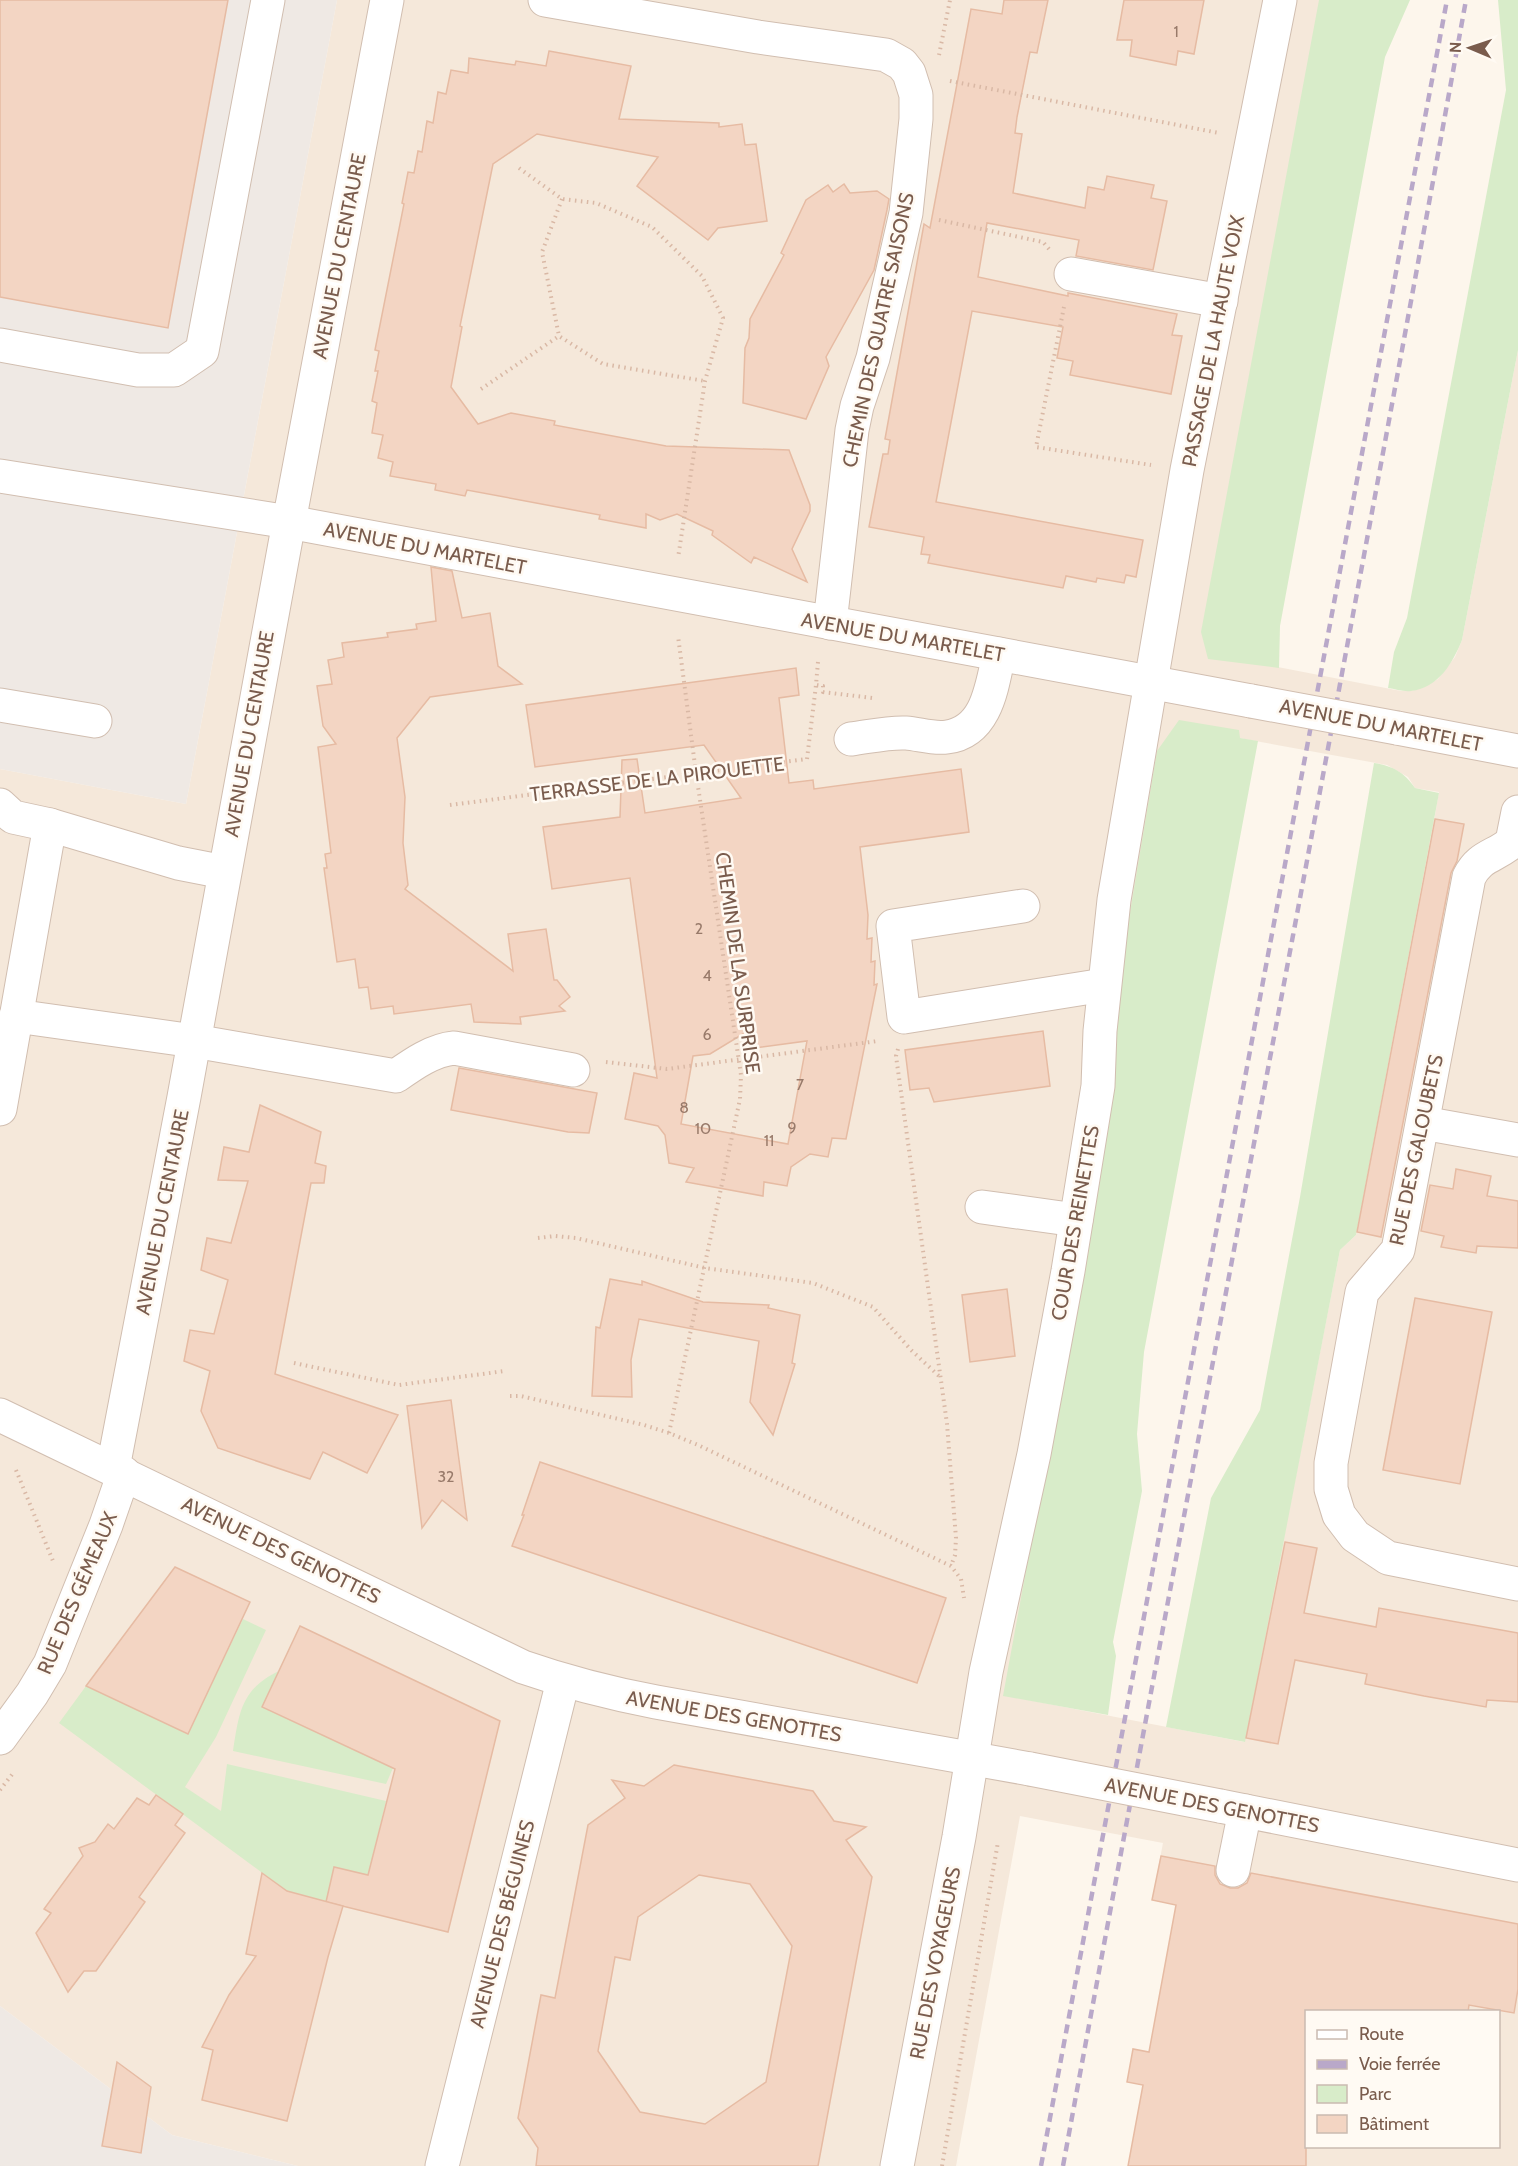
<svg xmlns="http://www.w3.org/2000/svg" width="1518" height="2166" font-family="Cabin,sans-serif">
  <rect width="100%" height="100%" fill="#fdf6ec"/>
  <path fill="#f5e8da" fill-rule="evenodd" d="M 337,0 L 1335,0 L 1252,662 L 1401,691 L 1411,691 L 1424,687 L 1438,679 L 1455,657 L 1462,640 L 1518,350 L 1518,2166 L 1128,2166 L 1143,2085 L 1127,2082 L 1133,2049 L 1149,2052 L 1176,1905 L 1152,1900 L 1163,1843 L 1020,1816 L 956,2166 L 298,2166 L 172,2135 L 0,2006 L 0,769 L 186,804 ZM 1239,738 L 1387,765 L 1408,777 L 1415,788 L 1439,792 L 1414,934 L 1356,1235 L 1340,1250 L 1244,1742 L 1018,1698 ZM 1306,2012 L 1498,2012 L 1498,2146 L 1306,2146 Z"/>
  <g fill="#efe9e4">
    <path d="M 0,0 L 337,0 L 186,804 L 0,769 Z"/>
    <path d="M 0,2006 L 172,2135 L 298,2166 L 0,2166 Z"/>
  </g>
  <g fill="#d8ecc9">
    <path d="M 1319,0 L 1410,0 L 1385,57 L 1280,626 L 1279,668 L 1208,659 L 1201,632 Z"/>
    <path d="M 1498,0 L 1518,0 L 1518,350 L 1462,640 C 1453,662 1439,688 1411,691 C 1404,692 1395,689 1388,688 L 1394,652 L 1407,618 L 1506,90 Z"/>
    <path d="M 1179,720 L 1239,730 L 1240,738 L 1258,741 L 1144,1352 L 1137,1434 L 1142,1491 L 1113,1642 L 1116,1656 L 1108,1715 L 1003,1696 L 1105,1139 L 1122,960 L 1157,751 Z"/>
    <path d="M 1374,763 C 1393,766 1404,772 1415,788 L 1439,793 L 1356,1235 L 1340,1250 L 1245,1742 L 1166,1727 L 1211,1498 L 1260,1410 L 1300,1197 Z"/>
    <path d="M 243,1619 L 266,1630 L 216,1737 L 185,1787 L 221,1811 L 227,1764 L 386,1801 L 368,1875 L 335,1867 L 326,1902 L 287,1891 L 59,1723 L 86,1686 L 188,1733 Z"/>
    <path d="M 279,1671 L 262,1707 L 393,1768 L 386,1784 L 233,1751 C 239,1713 241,1689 279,1671 Z"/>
  </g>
  <g fill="#f3d5c3" stroke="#e6bba3" stroke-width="1.5" fill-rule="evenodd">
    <path d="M 0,0 L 228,0 L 168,328 L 0,297 Z"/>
    <path d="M 1004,0 L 1048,0 L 1037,53 L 1030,52 L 1017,117 L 1015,133 L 1022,134 L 1013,193 L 1085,208 L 1088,187 L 1104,190 L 1107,176 L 1154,185 L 1151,198 L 1167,201 L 1153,270 L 1076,256 L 1079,240 L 987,223 L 978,277 L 1068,296 L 1068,293 L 1177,314 L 1172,335 L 1182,336 L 1171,394 L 1070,375 L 1073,361 L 1057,358 L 1063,327 L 972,311 L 936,502 L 1143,540 L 1136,577 L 1126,575 L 1124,583 L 1097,578 L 1096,582 L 1066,576 L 1063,588 L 928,563 L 930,555 L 921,554 L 924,537 L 869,527 L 883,454 L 888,454 L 890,440 L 885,439 L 924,224 L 930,228 L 971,9 L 1002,14 Z"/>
    <path d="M 1124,0 L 1204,0 L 1194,54 L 1178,51 L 1176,65 L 1130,56 L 1132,40 L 1117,40 Z"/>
    <path d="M 549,51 L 631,66 L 619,119 L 719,123 L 719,127 L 742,124 L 745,145 L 756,144 L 767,221 L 718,228 L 708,240 L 637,186 L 658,157 L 537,134 L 493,164 L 460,326 L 462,327 L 451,387 L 478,424 L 511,413 L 555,421 L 554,425 L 666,446 L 789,450 L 810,505 L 810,511 L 792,549 L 807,582 L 754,557 L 751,563 L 712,535 L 713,531 L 677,514 L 660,520 L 646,514 L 646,528 L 599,519 L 600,515 L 467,490 L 465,496 L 435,490 L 436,484 L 390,476 L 393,462 L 378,458 L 383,435 L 372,433 L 377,403 L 372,401 L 378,371 L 375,371 L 379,351 L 375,350 L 404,204 L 402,203 L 408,172 L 414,173 L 418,151 L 422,152 L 427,121 L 433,123 L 438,92 L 446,94 L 451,70 L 468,73 L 469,58 L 515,65 L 516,61 L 546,66 Z"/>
    <path d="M 844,184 L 850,193 L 877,191 L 889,199 L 887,210 L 874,270 L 826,357 L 829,366 L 806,419 L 743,403 L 745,348 L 749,338 L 750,319 L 784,255 L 781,253 L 806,200 L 828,185 L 833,192 Z"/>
    <path d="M 431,567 L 452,571 L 462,618 L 490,613 L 498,666 L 522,684 L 430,697 L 397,738 L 405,797 L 403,843 L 408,885 L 405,889 L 513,971 L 508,934 L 546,929 L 554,980 L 557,980 L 570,997 L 559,1006 L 565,1011 L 520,1017 L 521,1024 L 474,1022 L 471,1004 L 394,1014 L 393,1006 L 371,1009 L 368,987 L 359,988 L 355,959 L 337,962 L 324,868 L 327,868 L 325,854 L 331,853 L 318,747 L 336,744 L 323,726 L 317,686 L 332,684 L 328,660 L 344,657 L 342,643 L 388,637 L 387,633 L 417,629 L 416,624 L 436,621 Z"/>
    <path d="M 796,668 L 799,695 L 779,698 L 789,783 L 813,780 L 814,789 L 961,769 L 969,832 L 860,847 L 868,915 L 867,939 L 872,938 L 871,962 L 875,961 L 874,985 L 877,984 L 846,1139 L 832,1138 L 828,1157 L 810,1154 L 791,1167 L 787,1186 L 764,1182 L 763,1196 L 686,1182 L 694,1168 L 669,1163 L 665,1135 L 658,1126 L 625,1119 L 634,1073 L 657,1078 L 630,878 L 552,889 L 543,827 L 620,817 L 622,760 L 637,759 L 645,813 L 741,798 L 704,745 L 535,767 L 526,705 ZM 751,1029 L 754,1048 L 807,1041 L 788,1144 L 681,1124 L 693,1056 L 710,1054 Z"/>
    <path d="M 1435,819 L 1464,824 L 1457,861 L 1451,873 L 1381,1237 L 1357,1232 Z"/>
    <path d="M 1043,1031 L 1050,1086 L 934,1102 L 929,1088 L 910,1090 L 905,1050 Z"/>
    <path d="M 459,1068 L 597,1093 L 589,1133 L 568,1132 L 451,1110 Z"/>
    <path d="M 260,1105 L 321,1132 L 315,1163 L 326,1166 L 324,1183 L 311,1183 L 275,1374 L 398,1415 L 367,1473 L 323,1452 L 310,1479 L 218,1448 L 201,1411 L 210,1371 L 184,1361 L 190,1330 L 214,1334 L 228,1280 L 201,1270 L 207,1238 L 231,1243 L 248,1181 L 218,1180 L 224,1147 L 249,1152 Z"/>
    <path d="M 1456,1169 L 1491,1176 L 1487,1196 L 1518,1201 L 1518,1248 L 1477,1246 L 1476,1253 L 1441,1247 L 1444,1236 L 1421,1231 L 1430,1185 L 1453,1189 Z"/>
    <path d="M 610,1279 L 642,1285 L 642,1281 L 703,1302 L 769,1305 L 768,1308 L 800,1315 L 792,1363 L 795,1364 L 773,1435 L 750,1402 L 759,1341 L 639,1319 L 631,1360 L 632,1397 L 592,1396 L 596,1327 L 600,1328 Z"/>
    <path d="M 1007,1289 L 1015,1356 L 970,1362 L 962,1295 Z"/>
    <path d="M 1415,1298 L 1492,1312 L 1460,1484 L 1383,1470 Z"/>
    <path d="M 451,1400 L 467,1520 L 442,1500 L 422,1528 L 407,1406 Z"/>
    <path d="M 540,1462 L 946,1598 L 917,1683 L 512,1546 L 524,1515 L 522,1515 Z"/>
    <path d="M 1285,1542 L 1317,1548 L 1304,1613 L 1376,1627 L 1379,1608 L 1518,1633 L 1518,1702 L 1487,1700 L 1486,1707 L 1424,1696 L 1365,1684 L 1367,1674 L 1295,1660 L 1278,1744 L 1246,1738 Z"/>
    <path d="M 175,1567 L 250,1602 L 188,1734 L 86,1686 Z"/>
    <path d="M 300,1626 L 500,1721 L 448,1932 L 326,1902 L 334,1867 L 368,1875 L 395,1769 L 262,1707 Z"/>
    <path d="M 674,1765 L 813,1791 L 834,1821 L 866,1827 L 846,1840 L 872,1877 L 818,2166 L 536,2166 L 538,2148 L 518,2118 L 541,1995 L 555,1998 L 588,1825 L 625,1798 L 612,1780 L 644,1786 ZM 699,1875 L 750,1884 L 792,1946 L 766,2082 L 705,2124 L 640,2112 L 598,2051 L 615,1957 L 630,1960 L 638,1917 Z"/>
    <path d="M 156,1795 L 183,1814 L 175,1825 L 185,1833 L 139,1897 L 145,1902 L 96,1971 L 84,1971 L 68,1992 L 36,1933 L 51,1913 L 44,1909 L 83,1856 L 79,1848 L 95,1842 L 108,1824 L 114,1829 L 137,1798 L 149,1805 Z"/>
    <path d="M 1161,1856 L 1215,1866 L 1215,1875 L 1220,1884 L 1230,1888 L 1238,1888 L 1247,1883 L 1251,1873 L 1518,1924 L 1518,1989 L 1514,2013 L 1469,2005 L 1468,2012 L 1306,2012 L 1306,2166 L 1128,2166 L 1143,2085 L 1127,2082 L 1133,2049 L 1149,2052 L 1176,1905 L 1152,1900 Z"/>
    <path d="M 262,1873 L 287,1891 L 343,1906 L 328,1957 L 287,2121 L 202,2100 L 213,2050 L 202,2047 L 229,1995 L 256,1956 L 246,1954 Z"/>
    <path d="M 117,2062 L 151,2087 L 141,2153 L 102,2146 Z"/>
  </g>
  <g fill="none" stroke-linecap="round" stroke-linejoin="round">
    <defs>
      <g id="minor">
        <path d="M 545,0 L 758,37 L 886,55 L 902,64 L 909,73 L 916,95 L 916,119 L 906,213 L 873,358 L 857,406 L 852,430 L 830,623"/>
        <path d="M 1071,274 L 1221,301"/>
        <path d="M 0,345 L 138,370 L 174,370 L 202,351 L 268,0"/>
        <path d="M 0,476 L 289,522 L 1251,701"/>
        <path d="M 0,705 L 95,721"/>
        <path d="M 1397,728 L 1518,751"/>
        <path d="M 851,739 C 868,737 888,732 906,733 C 919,734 933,739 947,737 C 987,732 992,686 999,654"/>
        <path d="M 0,805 L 13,817 L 50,825 L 178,863 L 224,872"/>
        <path d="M 1518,812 L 1512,842 C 1495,857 1480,855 1469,877 L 1398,1250 L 1362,1292 L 1331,1463 L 1331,1489 L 1339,1515 L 1355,1536 L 1388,1558 L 1518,1584"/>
        <path d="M 1023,906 L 893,926 L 904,1017 L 1104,985"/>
        <path d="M 16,1016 L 194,1041 L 396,1076 C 413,1064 433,1050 454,1048 L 573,1070"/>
        <path d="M 0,1109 L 50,825"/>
        <path d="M 1423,1123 L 1518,1140"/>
        <path d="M 982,1207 L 1076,1220"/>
        <path d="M 0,1415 L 523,1667 C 569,1683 609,1693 656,1702 L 1030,1769"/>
        <path d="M 113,1468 L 184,1097 L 289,522 L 387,0"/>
        <path d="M 0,1738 L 32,1694 L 50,1664 L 106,1525 L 124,1473"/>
        <path d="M 1220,1806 L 1518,1865"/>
        <path d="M 1233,1870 L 1245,1811"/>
        <path d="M 442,2166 L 563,1681"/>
        <path d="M 897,2166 L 959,1837 L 986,1672 L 1034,1454 L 1068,1271 L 1098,1086 L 1100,1031 L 1114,900 L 1187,470 L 1280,0"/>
      </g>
    </defs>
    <use href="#minor" stroke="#d1beb0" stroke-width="35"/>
    <g stroke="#d9b8a5" stroke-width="4" stroke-dasharray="1.5 4.5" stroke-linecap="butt">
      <path d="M 939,55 L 950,0"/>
      <path d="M 950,81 L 1219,133"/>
      <path d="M 519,168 L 562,199 L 596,203 L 652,227 L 702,276 L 723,318 L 705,381 L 678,558"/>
      <path d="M 562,199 L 542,252 L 559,336 L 603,364 L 705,381"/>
      <path d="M 939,220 L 1043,242 L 1049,249"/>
      <path d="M 1064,307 L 1036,447 L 1151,465"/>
      <path d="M 481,389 L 559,336"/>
      <path d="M 818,662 L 816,685 L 823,686 L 823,692 L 872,698"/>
      <path d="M 450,805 L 807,759 L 816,685"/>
      <path d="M 898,1049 L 896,1056 L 947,1424 L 956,1538 L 955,1555 L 951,1566"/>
      <path d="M 606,1062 L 667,1069 L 878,1041"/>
      <path d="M 538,1238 L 555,1236 L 576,1238 L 705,1268 L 813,1283 L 873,1307 L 912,1351 L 939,1376"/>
      <path d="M 294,1363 L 399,1385 L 505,1371"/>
      <path d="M 510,1396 L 521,1396 L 644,1425 L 669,1433 L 698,1445 L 951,1566 L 961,1579 L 964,1598"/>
      <path d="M 669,1433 L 740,1099 L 741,1075 L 696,773 L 678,636"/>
      <path d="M 16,1470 L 53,1561"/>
      <path d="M 0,1790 L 14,1772"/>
      <path d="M 942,2166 L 998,1842"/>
    </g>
    <use href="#minor" stroke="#fff" stroke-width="33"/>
    <g stroke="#b9a8c9" stroke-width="4.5" stroke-dasharray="9 6" stroke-linecap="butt">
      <path d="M 1041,2166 L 1447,0"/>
      <path d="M 1063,2166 C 1196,1444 1335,723 1466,0"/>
    </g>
    <defs>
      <g id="minor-bridge">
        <path d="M 1251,701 L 1397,728"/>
        <path d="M 1030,1769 L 1220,1806"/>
      </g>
    </defs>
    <use href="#minor-bridge" stroke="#d1beb0" stroke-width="35" stroke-linecap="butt"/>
    <use href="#minor-bridge" stroke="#fff" stroke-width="33"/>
  </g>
  <g text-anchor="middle" stroke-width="5" stroke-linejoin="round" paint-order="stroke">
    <g font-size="16" fill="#987a6a">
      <text x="1176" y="37">1</text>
      <text x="699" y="934">2</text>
      <text x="707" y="981">4</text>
      <text x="707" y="1040">6</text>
      <text x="800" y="1090">7</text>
      <text x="684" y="1113">8</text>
      <text x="792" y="1133">9</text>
      <text x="703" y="1134">10</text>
      <text x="769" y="1146">11</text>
      <text x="446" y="1482">32</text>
    </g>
    <g font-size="20" fill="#7a5c4d" stroke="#fffaf3">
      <text transform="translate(339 256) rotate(-79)" y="7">AVENUE DU CENTAURE</text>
      <text transform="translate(878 330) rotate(-78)" y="7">CHEMIN DES QUATRE SAISONS</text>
      <text transform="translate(1213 341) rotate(-79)" y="7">PASSAGE DE LA HAUTE VOIX</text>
      <text transform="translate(425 548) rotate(11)" y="7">AVENUE DU MARTELET</text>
      <text transform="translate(903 637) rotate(10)" y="7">AVENUE DU MARTELET</text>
      <text transform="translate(1381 725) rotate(11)" y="7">AVENUE DU MARTELET</text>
      <text transform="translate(249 734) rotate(-80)" y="7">AVENUE DU CENTAURE</text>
      <text transform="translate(657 779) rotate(-7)" y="7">TERRASSE DE LA PIROUETTE</text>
      <text transform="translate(738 963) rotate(82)" y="7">CHEMIN DE LA SURPRISE</text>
      <text transform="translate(1416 1150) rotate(-78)" y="7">RUE DES GALOUBETS</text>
      <text transform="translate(162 1212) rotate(-79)" y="7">AVENUE DU CENTAURE</text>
      <text transform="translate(1075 1223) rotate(-80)" y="7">COUR DES REINETTES</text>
      <text transform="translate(281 1550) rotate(26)" y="7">AVENUE DES GENOTTES</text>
      <text transform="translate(77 1593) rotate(-67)" y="7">RUE DES GÉMEAUX</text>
      <text transform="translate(734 1716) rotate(10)" y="7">AVENUE DES GENOTTES</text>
      <text transform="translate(1212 1805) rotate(11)" y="7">AVENUE DES GENOTTES</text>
      <text transform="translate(502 1924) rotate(-76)" y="7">AVENUE DES BÉGUINES</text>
      <text transform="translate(935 1963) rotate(-79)" y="7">RUE DES VOYAGEURS</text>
    </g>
  </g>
  <rect x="1305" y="2010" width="195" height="138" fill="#fffaf3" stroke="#cabbb1" stroke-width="1.5"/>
  <rect x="1317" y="2030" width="30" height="9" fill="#ffffff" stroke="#cabbb1" stroke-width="1.5"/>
  <text x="1359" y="2040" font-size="18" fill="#7a5c4d">Route</text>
  <rect x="1317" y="2060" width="30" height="9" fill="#b9a8c9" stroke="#cabbb1" stroke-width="1.5"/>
  <text x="1359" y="2070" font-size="18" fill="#7a5c4d">Voie ferrée</text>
  <rect x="1317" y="2085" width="30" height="18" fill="#d8ecc9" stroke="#cabbb1" stroke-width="1.5"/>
  <text x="1359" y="2100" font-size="18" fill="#7a5c4d">Parc</text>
  <rect x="1317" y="2115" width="30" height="18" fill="#f3d5c3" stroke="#cabbb1" stroke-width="1.5"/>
  <text x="1359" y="2130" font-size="18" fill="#7a5c4d">Bâtiment</text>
  <g transform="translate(1470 48) rotate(272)" stroke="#fffaf3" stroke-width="4.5" paint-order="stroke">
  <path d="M0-4.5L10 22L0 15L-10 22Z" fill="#7a5c4d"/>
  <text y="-9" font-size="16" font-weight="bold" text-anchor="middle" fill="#7a5c4d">N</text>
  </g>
</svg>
